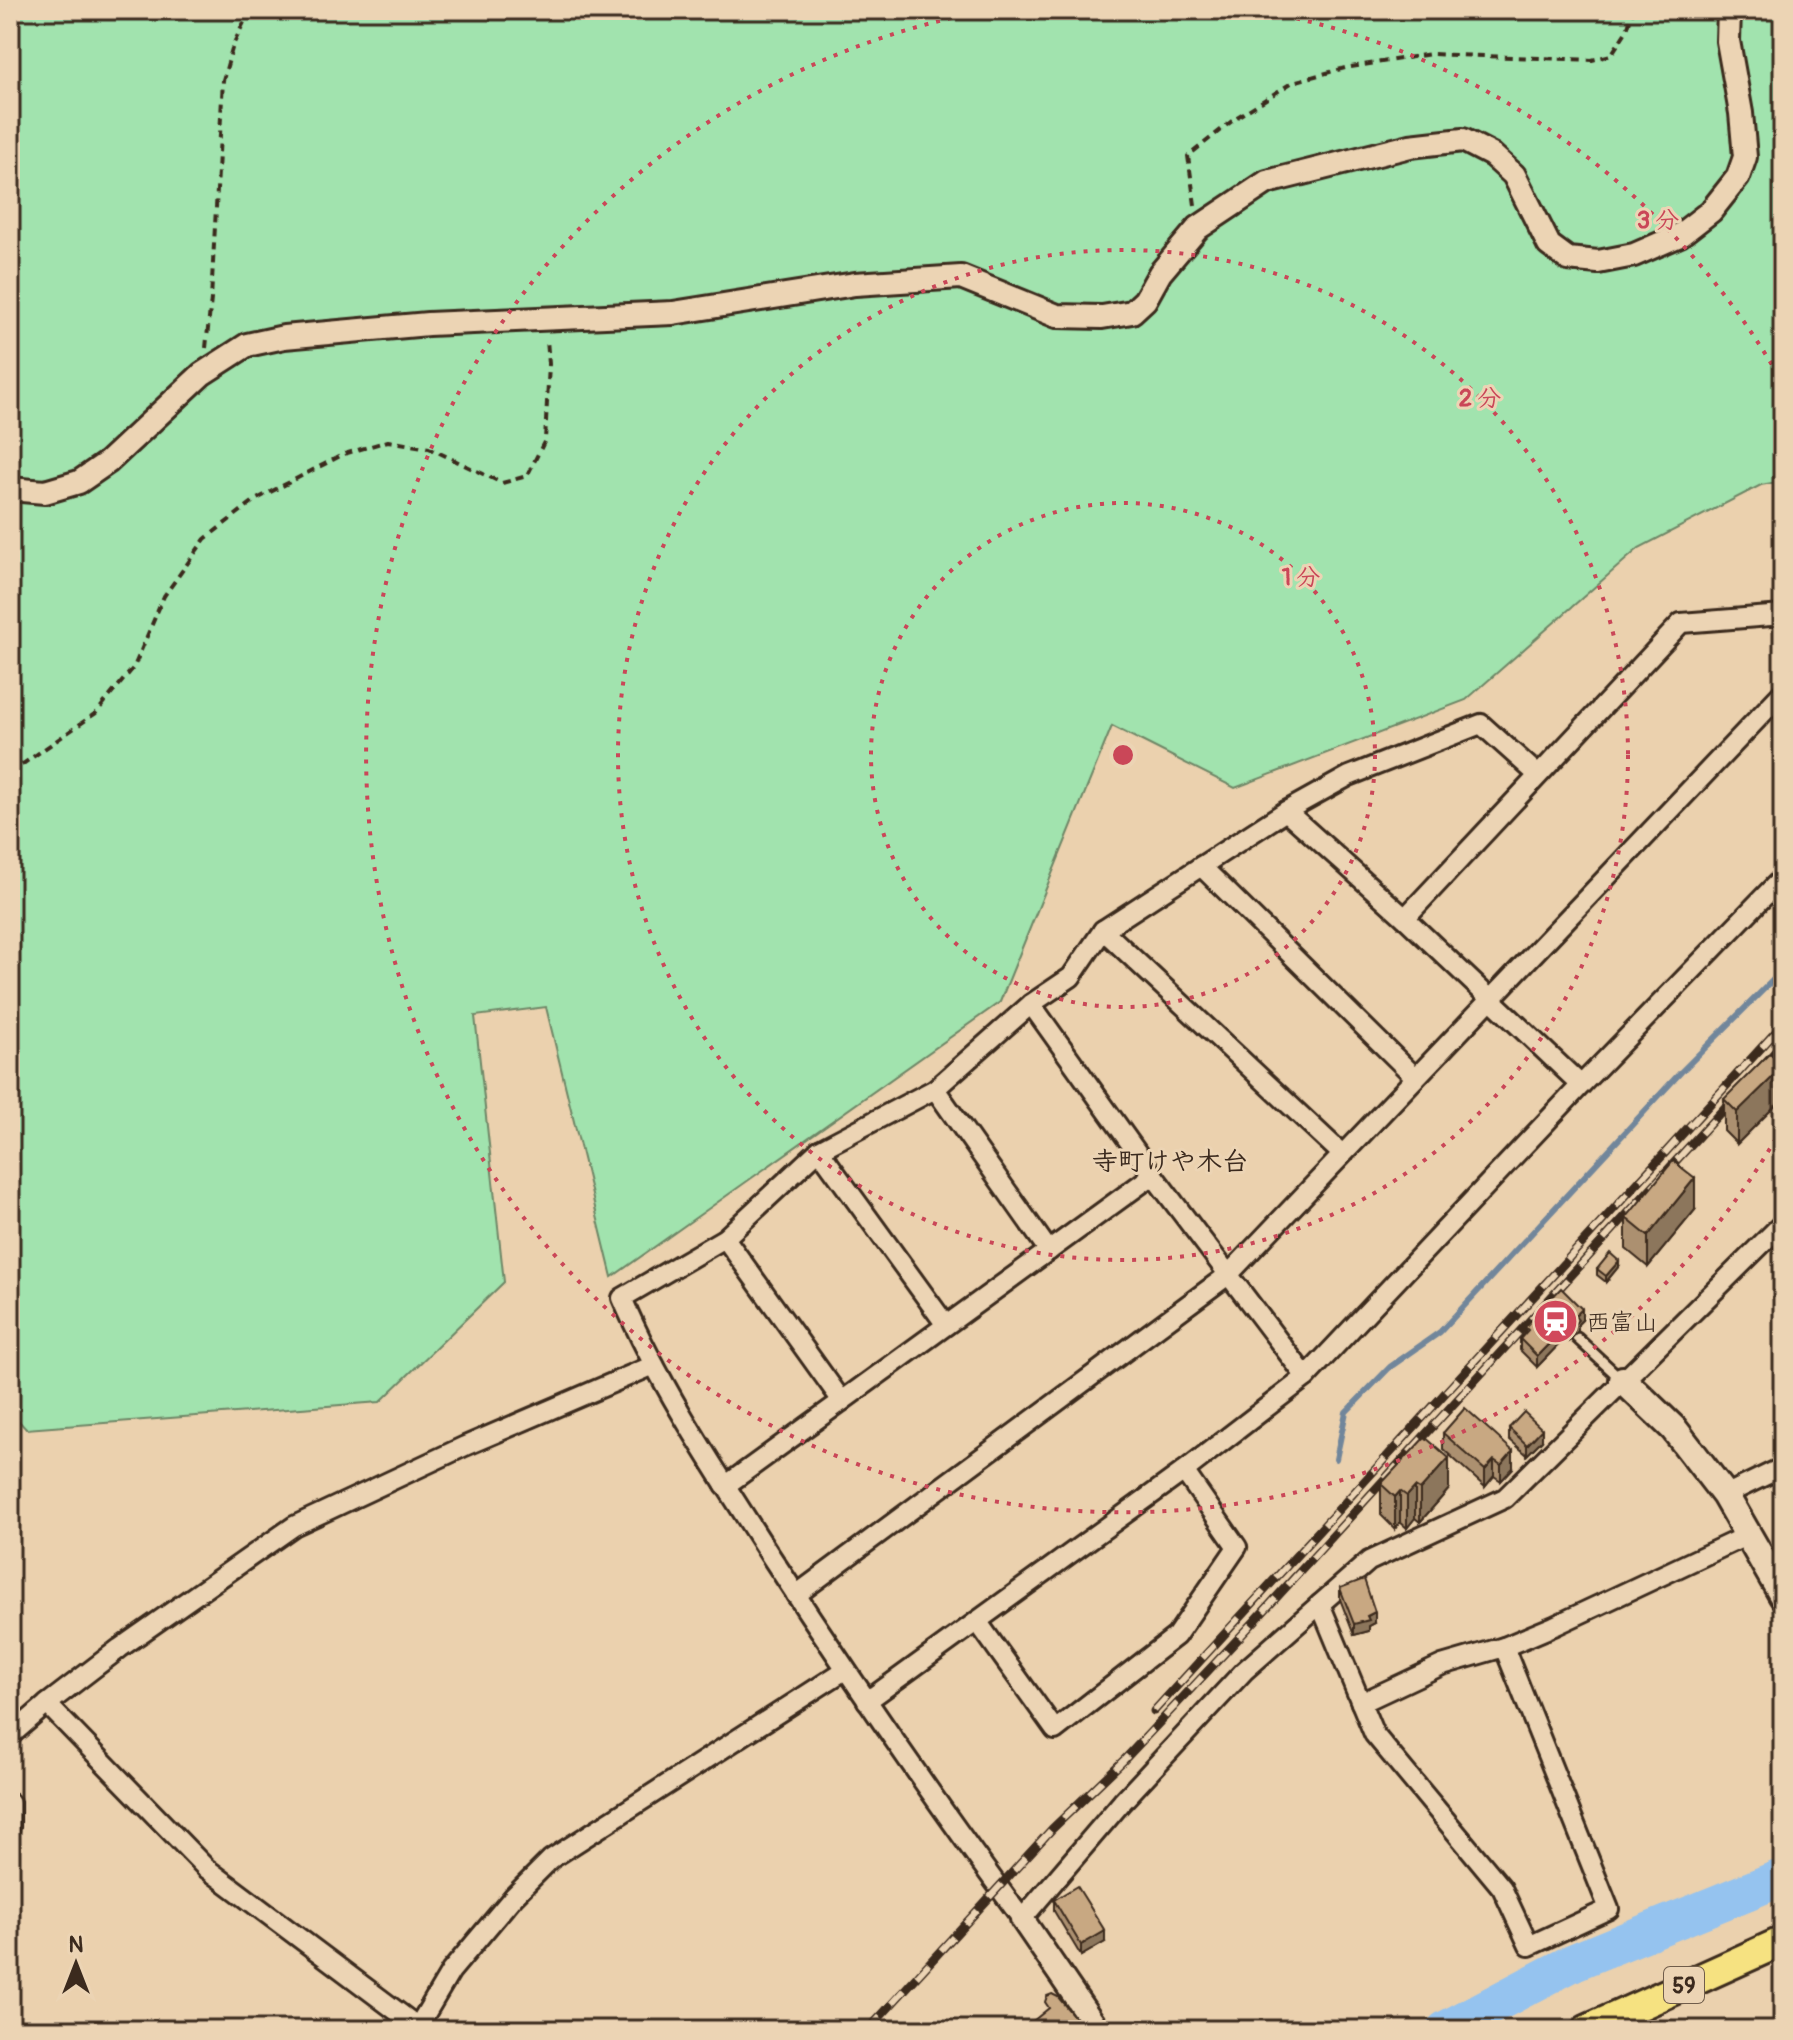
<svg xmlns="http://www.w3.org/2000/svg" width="1793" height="2040" font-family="Pangolin,'Klee One',sans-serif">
  <rect width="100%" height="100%" fill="#ebd1ae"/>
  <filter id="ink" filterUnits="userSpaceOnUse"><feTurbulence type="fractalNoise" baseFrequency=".0125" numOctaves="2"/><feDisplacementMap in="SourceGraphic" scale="16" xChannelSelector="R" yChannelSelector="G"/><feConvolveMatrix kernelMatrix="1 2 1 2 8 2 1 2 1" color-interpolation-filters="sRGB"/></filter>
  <g filter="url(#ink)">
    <path fill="#a1e3ae" stroke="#6e8666" stroke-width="2" d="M 10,10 L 1783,10 L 1783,481 L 1761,485 L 1639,548 L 1466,700 L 1235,788 L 1112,726 L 1000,1002 L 612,1277 L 546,1007 L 475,1016 L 504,1282 L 380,1402 L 26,1429 L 10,1411 Z"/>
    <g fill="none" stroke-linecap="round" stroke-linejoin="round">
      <path stroke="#71869b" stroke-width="6" d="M 1336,1459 L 1346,1412 L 1390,1367 L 1440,1332 L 1681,1072 L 1783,970"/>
      <path stroke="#95c3ef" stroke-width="38" d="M 1445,2030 L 1574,1962 L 1783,1877"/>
      <defs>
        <path id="service" d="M 1577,1338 L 1620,1378"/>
        <g id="minor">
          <path d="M 1538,775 L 1481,724 L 1349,776 L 1286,811 L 1103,930 L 1071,977 L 1031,1004 L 935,1089 L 819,1150 L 725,1238 L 622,1298 C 661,1389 717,1472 770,1555 C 851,1679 934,1800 1022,1919 L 1122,1802 L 1244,1671 L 1369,1561 L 1505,1498 L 1783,1223"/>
          <path d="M 1286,811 L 1405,918 L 1581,1085"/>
          <path d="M 1201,866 L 1415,1077"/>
          <path d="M 1405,918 L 1681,623 L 1783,615"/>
          <path d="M 1103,930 L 1342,1154"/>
          <path d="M 1031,1004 L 1153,1175 L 1306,1377"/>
          <path d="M 935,1089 L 1049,1251"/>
          <path d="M 819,1150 L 946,1325"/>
          <path d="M 725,1238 L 842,1401"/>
          <path d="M 725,1486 L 1153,1175"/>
          <path d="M 1725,1495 L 1783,1467"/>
          <path d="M 796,1595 L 1228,1275 L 1783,692"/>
          <path d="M 1320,1604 L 1374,1734 L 1502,1888 L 1529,1946 L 1609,1909 L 1504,1647"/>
          <path d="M 977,1621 L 1055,1730 L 1176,1636 L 1237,1547 L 1184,1471"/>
          <path d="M 867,1701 L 1184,1471 L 1306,1377 L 1581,1085 L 1783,877"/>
          <path d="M 1361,1703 L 1442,1665 L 1504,1647 L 1554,1626 L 1748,1535"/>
          <path d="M 47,1704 L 206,1868 L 422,2030"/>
          <path d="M 10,1736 L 47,1704 L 120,1648 L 294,1526 L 465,1446 L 654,1365"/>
          <path d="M 10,1803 L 10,1826"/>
          <path d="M 416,2030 L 451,1971 L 514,1896 L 551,1859 L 845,1670"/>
        </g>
        <g id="tertiary">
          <path d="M 10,489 L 45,492 L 79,482 L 108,462 L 202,374 L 247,345 L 284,337 L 428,324 L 673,313 L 855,284 L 961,277 L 1057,316 L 1102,317 L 1132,312 L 1145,300 L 1160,273 L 1198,228 L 1267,182 L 1410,146 L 1463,140 L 1492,155 L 1514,175 L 1549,245 L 1568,259 L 1598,262 L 1634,255 L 1680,235 L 1711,211 L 1738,177 L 1745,157 L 1741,113 L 1728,41 L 1729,10"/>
          <path d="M 1022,1919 L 1098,2030"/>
        </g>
        <path id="secondary" d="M 1623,1380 L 1674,1429 L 1725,1495 L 1783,1596"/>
        <path id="primary" d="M 1586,2030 L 1783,1941"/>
      </defs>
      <use href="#service" stroke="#3b2a1e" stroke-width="15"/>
      <use href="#minor" stroke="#3b2a1e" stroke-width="24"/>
      <use href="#tertiary" stroke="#3b2a1e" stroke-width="28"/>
      <use href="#secondary" stroke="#3b2a1e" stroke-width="32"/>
      <use href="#primary" stroke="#3b2a1e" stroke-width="34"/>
      <g stroke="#3b2a1e" stroke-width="4" stroke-dasharray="8 6" stroke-linecap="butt">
        <path d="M 1195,205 L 1188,156 L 1237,117 L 1293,82 L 1345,68 L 1431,54 L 1592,60 L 1611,55 L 1627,30 L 1633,10"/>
        <path d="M 206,348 L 211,299 L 223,80 L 233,45 L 250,10"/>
        <path d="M 10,773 L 96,713 L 134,667 L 164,596 L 205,539 L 255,500 L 344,454 L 388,441 L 429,448 L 502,483 L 527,476 L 545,440 L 549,364 L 547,340"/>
      </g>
      <use href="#service" stroke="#ecd4b4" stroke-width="9"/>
      <use href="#minor" stroke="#ecd4b4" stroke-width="18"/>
      <use href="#tertiary" stroke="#ecd4b4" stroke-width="22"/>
      <use href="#secondary" stroke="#ecd4b4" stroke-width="26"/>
      <use href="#primary" stroke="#f6e281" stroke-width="28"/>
      <defs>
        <g id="rail">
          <path d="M 1758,1071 L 1783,1043"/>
          <path d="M 1154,1711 L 1783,1024"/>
          <path d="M 868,2030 L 1052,1829 L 1124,1760 L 1253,1623 L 1739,1092"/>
        </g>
      </defs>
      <use href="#rail" stroke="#3b2a1e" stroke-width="9"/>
      <use href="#rail" stroke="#ecd4b4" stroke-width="6" stroke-dasharray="18" stroke-linecap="butt"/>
    </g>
    <g fill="#ac9070" stroke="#3b2a1e" stroke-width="2">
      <path d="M 1783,1065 L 1783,1098 L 1737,1144 L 1724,1131 L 1724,1099 Z"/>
      <path d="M 1695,1210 L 1648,1267 L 1626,1249 L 1626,1218 Z"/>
      <path d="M 1619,1266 L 1606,1282 L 1597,1275 L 1597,1269 Z"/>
      <path d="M 1582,1320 L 1578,1324 L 1578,1331 L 1569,1341 L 1566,1337 L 1537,1367 L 1520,1350 L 1520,1339 L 1525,1334 L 1525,1327 Z"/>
      <path d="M 1509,1428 L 1542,1440 L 1527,1455 L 1509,1439 Z"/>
      <path d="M 1443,1433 L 1513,1468 L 1501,1481 L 1494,1476 L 1485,1487 L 1443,1449 Z"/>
      <path d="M 1381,1484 L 1449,1489 L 1420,1522 L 1415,1518 L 1407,1528 L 1400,1522 L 1395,1529 L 1381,1515 Z"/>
      <path d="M 1340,1588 L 1375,1623 L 1369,1626 L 1369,1631 L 1354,1635 L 1340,1599 Z"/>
      <path d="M 1054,1900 L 1105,1942 L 1081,1956 L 1054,1911 Z"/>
    </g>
    <g fill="#8c765b" stroke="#3b2a1e" stroke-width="2">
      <path d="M 1783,1067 L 1783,1098 L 1737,1144 L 1737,1112 Z"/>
      <path d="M 1695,1178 L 1695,1210 L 1648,1267 L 1648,1236 Z"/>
      <path d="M 1619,1261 L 1619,1266 L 1606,1282 L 1606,1276 Z"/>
      <path d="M 1582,1309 L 1582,1320 L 1578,1324 L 1578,1331 L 1569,1341 L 1569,1330 L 1575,1316 Z"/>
      <path d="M 1566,1326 L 1566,1337 L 1537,1367 L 1537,1356 Z"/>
      <path d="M 1542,1429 L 1542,1440 L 1527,1455 L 1527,1445 Z"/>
      <path d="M 1513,1451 L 1513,1468 L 1501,1481 L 1501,1465 Z"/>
      <path d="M 1449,1458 L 1449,1489 L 1420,1522 L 1420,1490 Z"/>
      <path d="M 1494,1460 L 1494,1476 L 1485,1487 L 1485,1470 Z"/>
      <path d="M 1415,1487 L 1415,1518 L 1407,1528 L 1407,1496 Z"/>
      <path d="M 1400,1491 L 1400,1522 L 1395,1529 L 1395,1497 Z"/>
      <path d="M 1375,1612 L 1375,1623 L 1369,1626 L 1369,1631 L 1354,1635 L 1354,1624 Z"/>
      <path d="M 1105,1931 L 1105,1942 L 1081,1956 L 1081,1945 Z"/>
    </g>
    <g fill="#c8a882" stroke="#3b2a1e" stroke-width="2">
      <path d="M 1770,1053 L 1783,1067 L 1737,1112 L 1724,1099 Z"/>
      <path d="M 1673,1161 L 1695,1178 L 1648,1236 L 1626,1218 Z"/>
      <path d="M 1610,1253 L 1619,1261 L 1606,1276 L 1597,1269 Z"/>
      <path d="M 1561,1288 L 1582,1309 L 1575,1316 L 1578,1320 L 1569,1330 L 1566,1326 L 1537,1356 L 1520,1339 L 1528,1330 L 1525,1327 Z"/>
      <path d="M 1465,1408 L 1513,1451 L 1501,1465 L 1494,1460 L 1485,1470 L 1443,1433 Z"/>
      <path d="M 1524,1412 L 1542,1429 L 1527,1445 L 1509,1428 Z"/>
      <path d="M 1425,1437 L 1449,1458 L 1420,1490 L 1415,1487 L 1407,1496 L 1400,1491 L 1395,1497 L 1381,1484 Z"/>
      <path d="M 1364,1579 L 1375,1612 L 1367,1616 L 1369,1620 L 1354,1624 L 1340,1588 Z"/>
      <path d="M 1077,1886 L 1105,1931 L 1081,1945 L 1054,1900 Z"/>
      <path d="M 1052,1994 L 1058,1997 L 1082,2026 L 1077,2030 L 1022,2030 L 1049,2008 L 1045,2002 L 1047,1996 Z"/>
    </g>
  </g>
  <g fill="none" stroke="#ca4758" stroke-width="4" stroke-dasharray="4 8">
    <circle cx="1123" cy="755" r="252"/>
    <circle cx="1123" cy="755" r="505"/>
    <path d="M1782 1128A757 757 0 1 1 985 11M1261 11A757 757 0 0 1 1782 382"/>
  </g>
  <defs>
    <symbol id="station-disc" viewBox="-11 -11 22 22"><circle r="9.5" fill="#d1495b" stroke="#ecd4b4"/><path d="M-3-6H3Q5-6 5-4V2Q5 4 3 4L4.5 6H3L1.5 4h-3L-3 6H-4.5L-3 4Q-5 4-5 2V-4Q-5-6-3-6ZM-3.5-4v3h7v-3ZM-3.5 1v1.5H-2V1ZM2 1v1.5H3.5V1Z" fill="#fff"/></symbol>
  </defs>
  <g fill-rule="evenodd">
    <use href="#station-disc" x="1530" y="1296" width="51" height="51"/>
  </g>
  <g text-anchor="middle" stroke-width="6" stroke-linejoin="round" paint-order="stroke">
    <rect fill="#ecd4b4" stroke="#705d4b" stroke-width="2" x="1664" y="1967" width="40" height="36" rx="6"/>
    <g font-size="22" font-weight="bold" fill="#3b2a1e">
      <text x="1684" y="1993">59</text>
    </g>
    <g font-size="24" fill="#3b2a1e" stroke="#ecd4b4" text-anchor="start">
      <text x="1586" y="1330">西富山</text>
    </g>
    <g font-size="26" font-weight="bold" fill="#3b2a1e" stroke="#ecd4b4">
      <text x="1170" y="1170">寺町けや木台</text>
    </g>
  </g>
  <circle cx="1123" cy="755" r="12" fill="#ca4758" stroke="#ecd4b4" stroke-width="4"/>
  <g font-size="24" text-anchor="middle" font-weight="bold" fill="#ca4758" stroke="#ecd4b4" stroke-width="6" stroke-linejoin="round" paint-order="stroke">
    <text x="1658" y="228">3 分</text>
    <text x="1480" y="406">2 分</text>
    <text x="1301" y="585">1 分</text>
  </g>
  <rect width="1793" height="2040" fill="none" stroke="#ecd4b4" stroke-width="40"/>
  <rect x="20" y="20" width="1753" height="2000" fill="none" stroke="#3b2a1e" stroke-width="3" filter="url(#ink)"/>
  <g transform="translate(76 1964)" stroke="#ecd4b4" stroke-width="6" paint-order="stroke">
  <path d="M0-6L14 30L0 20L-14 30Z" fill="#3b2a1e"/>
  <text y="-12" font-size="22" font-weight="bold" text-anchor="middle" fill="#3b2a1e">N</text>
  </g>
</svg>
